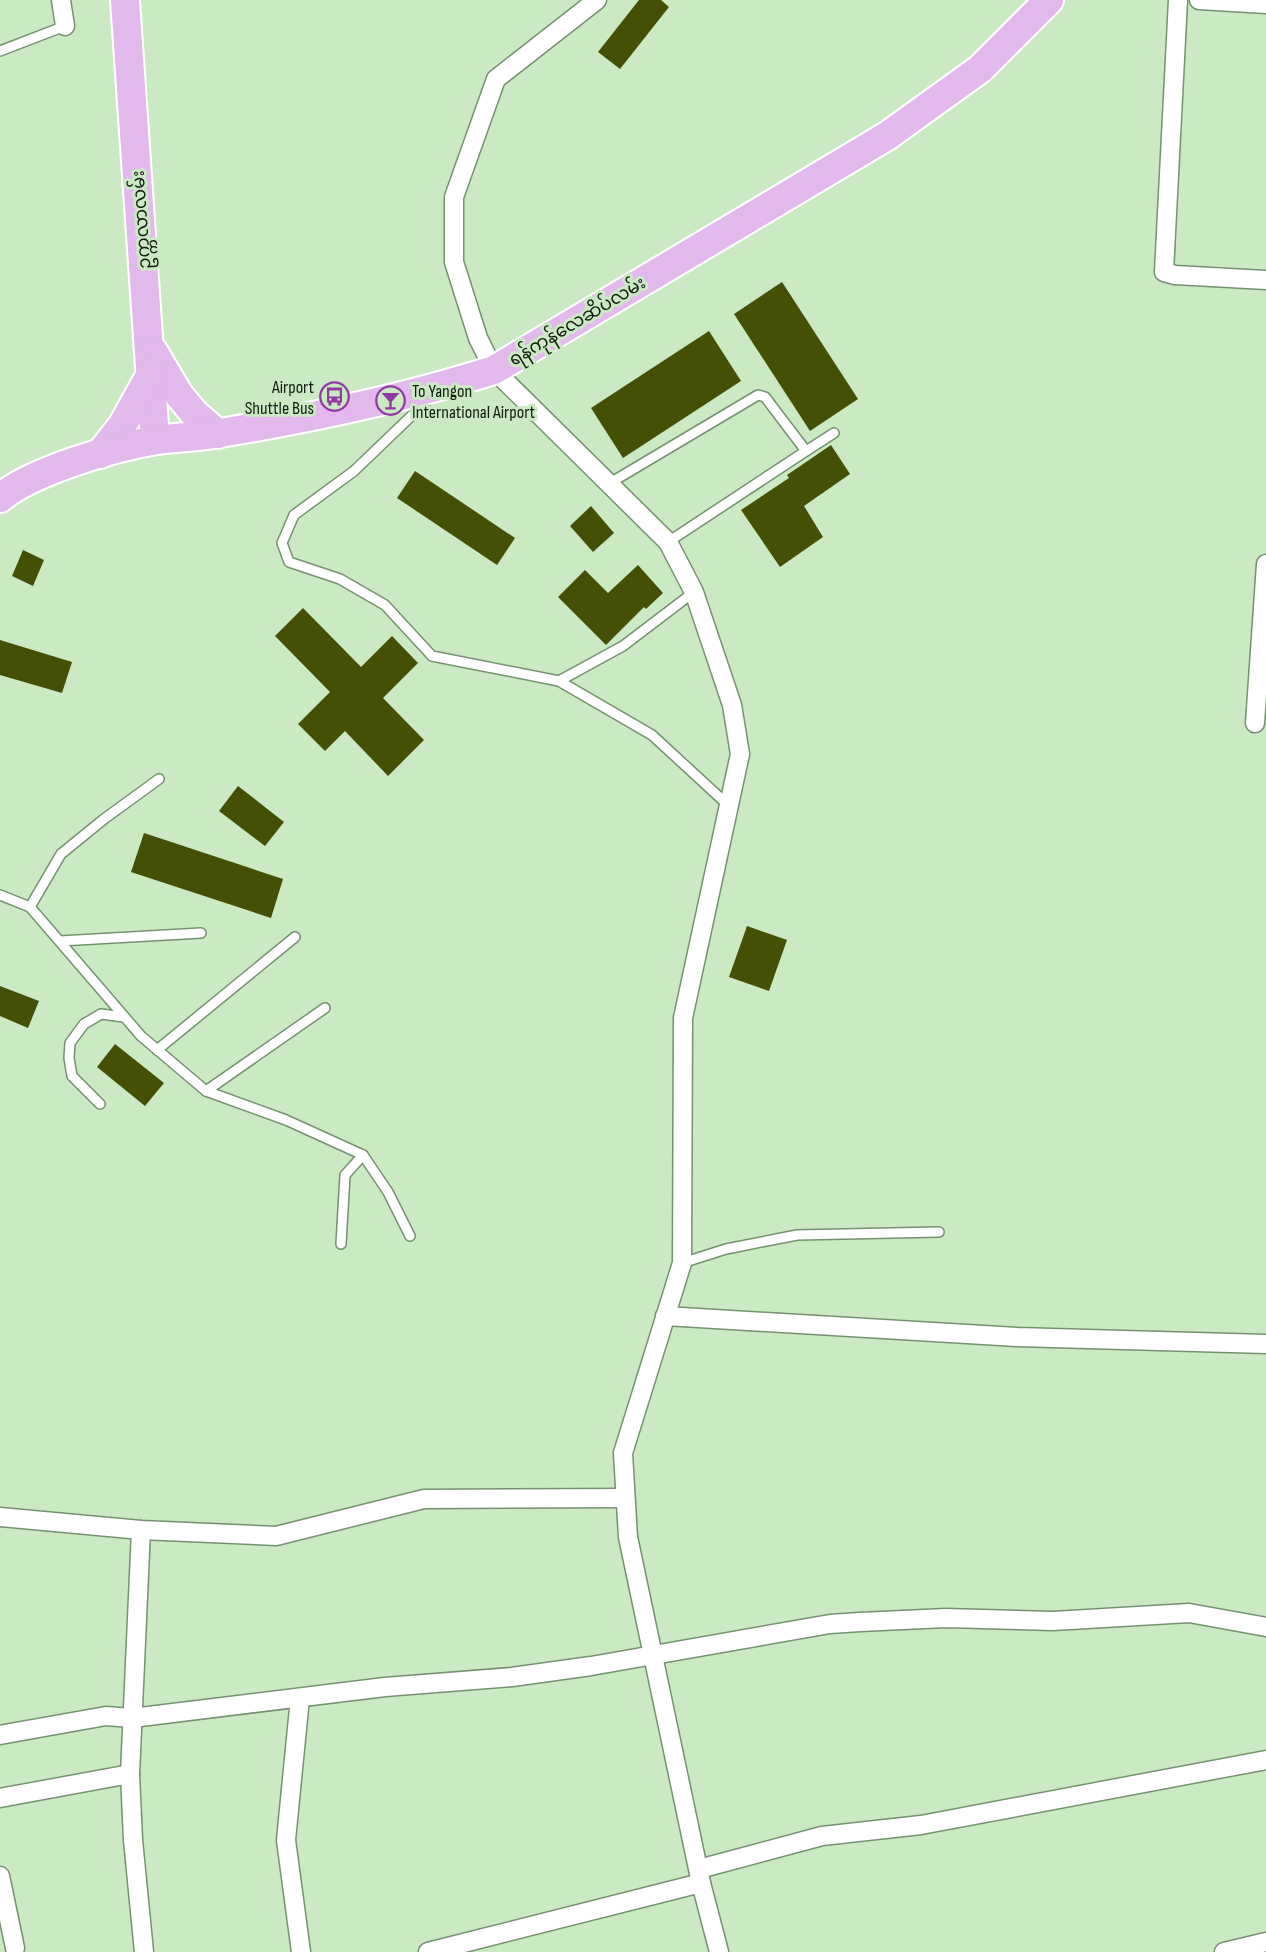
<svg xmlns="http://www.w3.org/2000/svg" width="1266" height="1952" font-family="'Sofia Sans Condensed','Noto Sans Myanmar',sans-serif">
  <rect width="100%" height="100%" fill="#cbeac4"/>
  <g fill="#435005">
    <path d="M 639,0 L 661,0 L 669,7 L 620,69 L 598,52 Z"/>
    <path d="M 782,282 L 858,399 L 810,431 L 734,314 Z"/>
    <path d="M 709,331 L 741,381 L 623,458 L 591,408 Z"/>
    <path d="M 831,445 L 850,474 L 804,506 L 823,537 L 780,567 L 741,510 L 789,478 L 787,475 Z"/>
    <path d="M 415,471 L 515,538 L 497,565 L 397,498 Z"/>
    <path d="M 591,506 L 614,533 L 593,552 L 570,526 Z"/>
    <path d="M 23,550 L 44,560 L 33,586 L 12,576 Z"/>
    <path d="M 638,565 L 663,593 L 646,609 L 644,607 L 606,645 L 558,597 L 585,570 L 608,593 Z"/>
    <path d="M 303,608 L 361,667 L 392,636 L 418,663 L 383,698 L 424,740 L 388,776 L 345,731 L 325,751 L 298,724 L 330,692 L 275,636 Z"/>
    <path d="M 0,640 L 72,662 L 62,693 L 0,675 Z"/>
    <path d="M 238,786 L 284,822 L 265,846 L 219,811 Z"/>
    <path d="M 144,833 L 283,879 L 271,918 L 131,872 Z"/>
    <path d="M 747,926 L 787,940 L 769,991 L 729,977 Z"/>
    <path d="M 0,986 L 39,1001 L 28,1028 L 0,1016 Z"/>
    <path d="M 115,1044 L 164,1083 L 145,1106 L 97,1067 Z"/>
  </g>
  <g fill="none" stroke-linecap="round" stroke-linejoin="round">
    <defs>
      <g id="service">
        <path d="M 0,51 L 65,26"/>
        <path d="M 429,399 L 354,471 L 294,515 L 282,543 L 289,562 L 340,579 L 385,605 L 432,656 L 559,681 L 652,735 L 728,805"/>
        <path d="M 806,451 L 834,433"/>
        <path d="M 610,483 L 758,395 L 765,397 L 806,451 L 668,542"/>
        <path d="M 559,681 L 623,646 L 694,592"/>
        <path d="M 0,895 L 30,907 L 141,1036 L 206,1091 L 286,1120 L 363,1155 L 388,1192 L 410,1236"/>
        <path d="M 30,907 L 61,854 L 104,819 L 159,779"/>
        <path d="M 60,941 L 201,933"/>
        <path d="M 157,1050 L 295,937"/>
        <path d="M 206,1091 L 325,1008"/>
        <path d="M 100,1104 L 72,1076 L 69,1058 L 70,1043 L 84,1024 L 101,1014 L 124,1017"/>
        <path d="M 341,1244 L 345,1175 L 363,1155"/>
        <path d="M 682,1263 L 726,1249 L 797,1235 L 939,1232"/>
      </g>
      <g id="minor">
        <path d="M 61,0 L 65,26"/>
        <path d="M 597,0 L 496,79 L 454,197 L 454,262 L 478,338 L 494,370 L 668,542 L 694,592 L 732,705 L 740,754 L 683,1018 L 682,1263 L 623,1453 L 628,1537 L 701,1883 L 719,1952"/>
        <path d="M 1178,0 L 1164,272 L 1175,275 L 1266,280"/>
        <path d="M 1199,0 L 1266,4"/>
        <path d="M 1255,723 L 1266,564"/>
        <path d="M 665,1316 L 1017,1337 L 1266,1344"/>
        <path d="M 0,1517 L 141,1530 L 276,1536 L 424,1499 L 625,1498"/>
        <path d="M 300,1698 L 286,1840 L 301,1952"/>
        <path d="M 0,1735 L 106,1716 L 132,1718 L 385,1687 L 512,1677 L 591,1666 L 830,1624 L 860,1622 L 946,1618 L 1053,1621 L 1189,1613 L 1266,1627"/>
        <path d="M 130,1774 L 141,1530"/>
        <path d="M 0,1798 L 130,1774 L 133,1840 L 144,1952"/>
        <path d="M 699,1869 L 822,1836 L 921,1825 L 1266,1760"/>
        <path d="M 0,1876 L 15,1948"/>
        <path d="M 428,1952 L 701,1883"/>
        <path d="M 1224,1952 L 1266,1942"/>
      </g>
      <g id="primary">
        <path d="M 125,0 L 155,440"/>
        <path d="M 153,351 L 179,395 L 194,413 L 218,434"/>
        <path d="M 100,454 L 122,426 L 152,372"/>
        <path d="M 0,498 C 32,471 114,447 157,440 C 178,437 199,437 220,433 C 312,418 405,398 494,370 L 887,136 L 980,69 L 1049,0"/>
      </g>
    </defs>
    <use href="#service" stroke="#75926f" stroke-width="12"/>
    <use href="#minor" stroke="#75926f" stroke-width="21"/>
    <use href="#primary" stroke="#fff" stroke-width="32"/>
    <use href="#service" stroke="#fff" stroke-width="9"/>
    <use href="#minor" stroke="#fff" stroke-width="18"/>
    <use href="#primary" stroke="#e3b8ed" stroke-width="28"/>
  </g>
  <defs>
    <symbol id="bus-ring" viewBox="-11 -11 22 22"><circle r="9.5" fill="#cbeac4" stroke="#9239a5" stroke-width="1.5"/><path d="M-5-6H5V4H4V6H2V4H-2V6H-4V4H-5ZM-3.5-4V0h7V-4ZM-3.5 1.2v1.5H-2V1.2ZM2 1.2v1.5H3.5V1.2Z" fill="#9239a5"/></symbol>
    <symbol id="bar-ring" viewBox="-11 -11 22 22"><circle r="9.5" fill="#cbeac4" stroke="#9239a5" stroke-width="1.5"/><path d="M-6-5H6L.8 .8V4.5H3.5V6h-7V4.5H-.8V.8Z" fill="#9239a5"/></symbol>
  </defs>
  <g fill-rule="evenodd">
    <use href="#bus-ring" x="318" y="380" width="33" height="33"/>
    <use href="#bar-ring" x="374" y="384" width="33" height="33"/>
  </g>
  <g text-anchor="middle" stroke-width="6" stroke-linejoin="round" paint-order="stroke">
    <g font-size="18" fill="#111c0f" stroke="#cbeac4">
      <text transform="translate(141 220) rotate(-94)" y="6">ဥက္ကလာလမ်း</text>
      <text transform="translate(577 321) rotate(-31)" y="6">ရန်ကုန်လေဆိပ်လမ်း</text>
    </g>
    <g font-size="18" fill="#111c0f" stroke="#cbeac4" text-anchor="end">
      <text x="314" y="393">Airport<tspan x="314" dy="21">Shuttle Bus</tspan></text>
      <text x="412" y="397" text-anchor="start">To Yangon<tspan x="412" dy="21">International Airport</tspan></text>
    </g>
  </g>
</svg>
